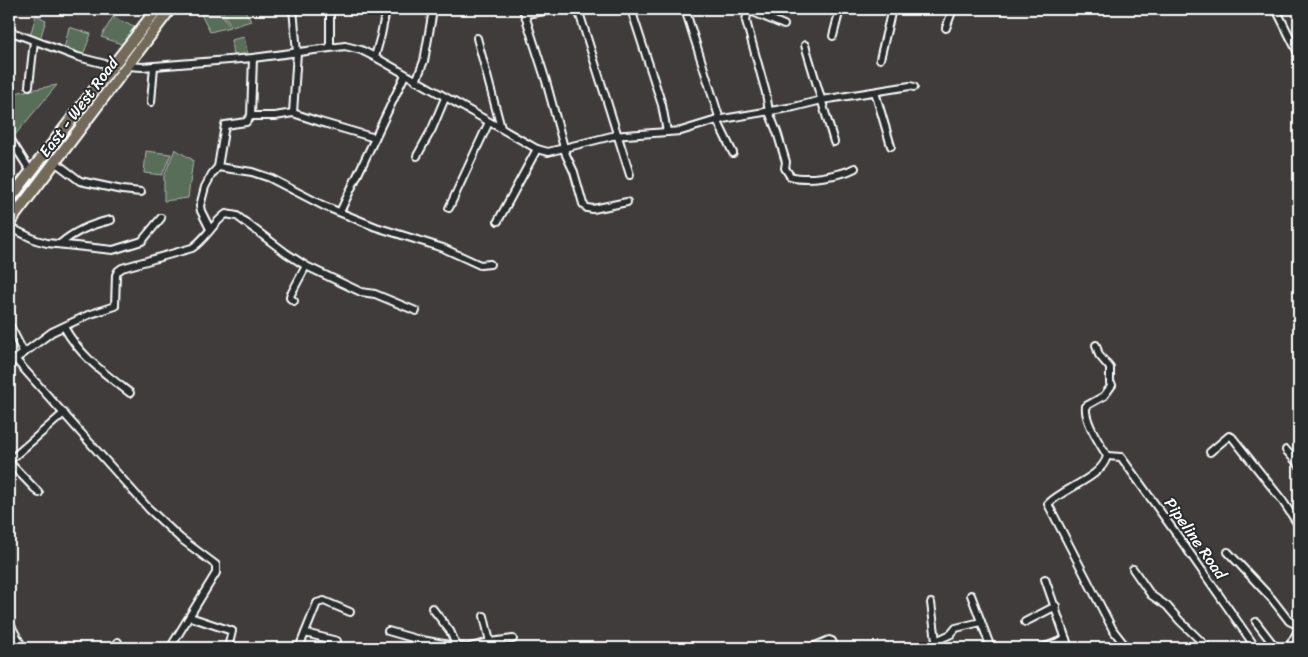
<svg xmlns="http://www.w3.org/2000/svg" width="1308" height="657" font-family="Sriracha,sans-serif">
  <rect width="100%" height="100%" fill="#3f3c3b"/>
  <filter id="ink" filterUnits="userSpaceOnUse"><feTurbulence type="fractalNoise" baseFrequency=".02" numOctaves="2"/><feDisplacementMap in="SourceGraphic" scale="10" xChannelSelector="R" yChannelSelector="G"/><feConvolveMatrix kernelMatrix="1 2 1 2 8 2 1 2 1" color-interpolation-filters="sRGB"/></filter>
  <g filter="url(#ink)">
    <g fill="#596e59" stroke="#acb6ac">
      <path d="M 198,9 L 219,9 L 230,27 L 210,32 Z"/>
      <path d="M 221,9 L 244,9 L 251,21 L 232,27 Z"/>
      <path d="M 36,15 L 46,20 L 40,39 L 30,36 Z"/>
      <path d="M 113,17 L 136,28 L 124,45 L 101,37 Z"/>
      <path d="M 69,27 L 91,34 L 83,55 L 64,49 Z"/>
      <path d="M 244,37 L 248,55 L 233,56 L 231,40 Z"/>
      <path d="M 57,85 L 15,135 L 9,122 L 9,94 Z"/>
      <path d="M 175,149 L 193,160 L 188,198 L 164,201 L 164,176 Z"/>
      <path d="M 146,151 L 171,154 L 162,175 L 144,173 Z"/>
    </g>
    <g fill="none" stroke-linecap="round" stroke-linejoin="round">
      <defs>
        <g id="street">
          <path d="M 293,9 L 297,52 L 293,113 L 320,122 L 375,138"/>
          <path d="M 330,9 L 330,47"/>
          <path d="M 523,9 L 546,81 L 566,155 L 574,172 L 583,204 L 587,208 L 593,209 L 627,202"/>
          <path d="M 578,9 L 630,175"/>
          <path d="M 631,9 L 662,105 L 667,132"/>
          <path d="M 685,9 L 720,120"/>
          <path d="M 748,9 L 746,21 L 766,93 L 769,112 L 777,132 L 786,162 L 785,168 L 790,176 C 806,181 840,176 855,168"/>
          <path d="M 1276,9 L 1299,55"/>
          <path d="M 748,10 L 784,25"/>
          <path d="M 525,14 L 559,9"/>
          <path d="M 946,28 L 953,9"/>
          <path d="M 9,31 L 78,57 L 113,66"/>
          <path d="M 833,36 L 840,9"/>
          <path d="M 477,38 L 501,128"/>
          <path d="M 805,45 L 834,142"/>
          <path d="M 375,57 L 381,35 L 385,15"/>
          <path d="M 880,59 L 892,9"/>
          <path d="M 128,66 L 142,67 L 253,58 L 345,46 L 361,50 L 375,57 L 537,149 L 548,152 L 612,136 L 681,131 L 717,120 L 794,107 L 822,100 L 910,86 L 914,87"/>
          <path d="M 416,81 L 424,61 L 432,16"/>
          <path d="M 29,86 L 34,41"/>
          <path d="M 875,92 L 891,146"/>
          <path d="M 151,102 L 154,66"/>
          <path d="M 251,116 L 275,116 L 293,113"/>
          <path d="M 717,120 L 733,153"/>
          <path d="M 9,137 L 31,172"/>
          <path d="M 417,156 L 432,129 L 445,98"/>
          <path d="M 55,162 L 80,181 L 122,190 L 141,192"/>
          <path d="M 218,167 L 252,172 L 270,178 L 324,206 L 376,227 L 443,248 L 480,265 L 490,264"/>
          <path d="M 449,208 L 489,122"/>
          <path d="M 340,212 L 405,75"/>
          <path d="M 498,221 L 537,149"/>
          <path d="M 9,227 L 36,240 L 47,243 L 113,250 L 142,241 L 161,218"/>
          <path d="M 210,229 L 201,211 L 200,206 L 205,187 L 212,174 L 218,167 L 225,125 L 246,122 L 251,116 L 253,58"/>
          <path d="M 60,244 C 75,231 92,224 111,220"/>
          <path d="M 294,301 L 290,298 L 290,296 L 306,266"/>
          <path d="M 9,324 L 24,353"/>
          <path d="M 64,327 C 80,356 104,373 130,393"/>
          <path d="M 1096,345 L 1099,355 L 1110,368 L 1110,383 L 1112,385 L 1104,396 L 1086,406 C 1084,421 1099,442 1107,456 C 1102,478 1063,488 1048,504 L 1113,630 L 1127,648"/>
          <path d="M 15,359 L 149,509 L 180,538 L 216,565 L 216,573 L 170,648"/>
          <path d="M 9,364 L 52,332 L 88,315 L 115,306 L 116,275 L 118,271 L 122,268 L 192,248 C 206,239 212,224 226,214 L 237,216 L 286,253 L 306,266 L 361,292 L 375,294 L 416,311"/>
          <path d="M 1286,450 L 1299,465"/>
          <path d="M 1210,452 L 1229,436 L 1232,437 L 1282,500 L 1299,526"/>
          <path d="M 1107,456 L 1121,457 L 1180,539 L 1256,648"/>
          <path d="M 9,461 L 64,413"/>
          <path d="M 9,462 L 39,493"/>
          <path d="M 1228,552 L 1272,599 L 1289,621 L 1299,626"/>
          <path d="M 1133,569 L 1151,595 L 1167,606 L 1180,621 L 1208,648"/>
          <path d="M 1045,579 L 1069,648"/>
          <path d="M 971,595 L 991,648"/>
          <path d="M 931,603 L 937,648"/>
          <path d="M 432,608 L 450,631 L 457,647"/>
          <path d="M 484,616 L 490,642"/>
          <path d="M 190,617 L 232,631 L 228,648"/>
          <path d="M 9,622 L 23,648"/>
          <path d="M 1025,622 L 1056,606"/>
          <path d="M 1256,622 L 1276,648"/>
          <path d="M 388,631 L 416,639 L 466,648"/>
          <path d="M 305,633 L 337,641"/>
          <path d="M 936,641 L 951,634 L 956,628 L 981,622"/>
          <path d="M 118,642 L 119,648"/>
          <path d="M 299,648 L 317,603 L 324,601 L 350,612"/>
          <path d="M 411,648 L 416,639"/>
          <path d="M 466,648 L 490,642 L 513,639"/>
          <path d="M 810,648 L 829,640 L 832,641 L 835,648"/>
          <path d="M 1042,648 L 1066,639"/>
          <path d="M 1288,648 L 1299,629"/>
        </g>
        <g id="primary">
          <path d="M 9,200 L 157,9"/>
          <path d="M 9,223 L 170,9"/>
        </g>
      </defs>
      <use href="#street" stroke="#fff" stroke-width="10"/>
      <use href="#primary" stroke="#fff" stroke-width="14"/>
      <use href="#street" stroke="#2a2d2e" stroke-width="6"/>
      <use href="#primary" stroke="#736b5a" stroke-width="10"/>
    </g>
  </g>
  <g text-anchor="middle" stroke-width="4" stroke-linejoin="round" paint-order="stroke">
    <g font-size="16" fill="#fff" stroke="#2a2d2e">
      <text transform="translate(78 107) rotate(-53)" y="6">East - West Road</text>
      <text transform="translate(1196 538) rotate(55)" y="6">Pipeline Road</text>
    </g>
  </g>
  <rect width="1308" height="657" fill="none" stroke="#2a2d2e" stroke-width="30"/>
  <rect x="15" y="15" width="1278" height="627" fill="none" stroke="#fff" stroke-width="2" filter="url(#ink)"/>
</svg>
